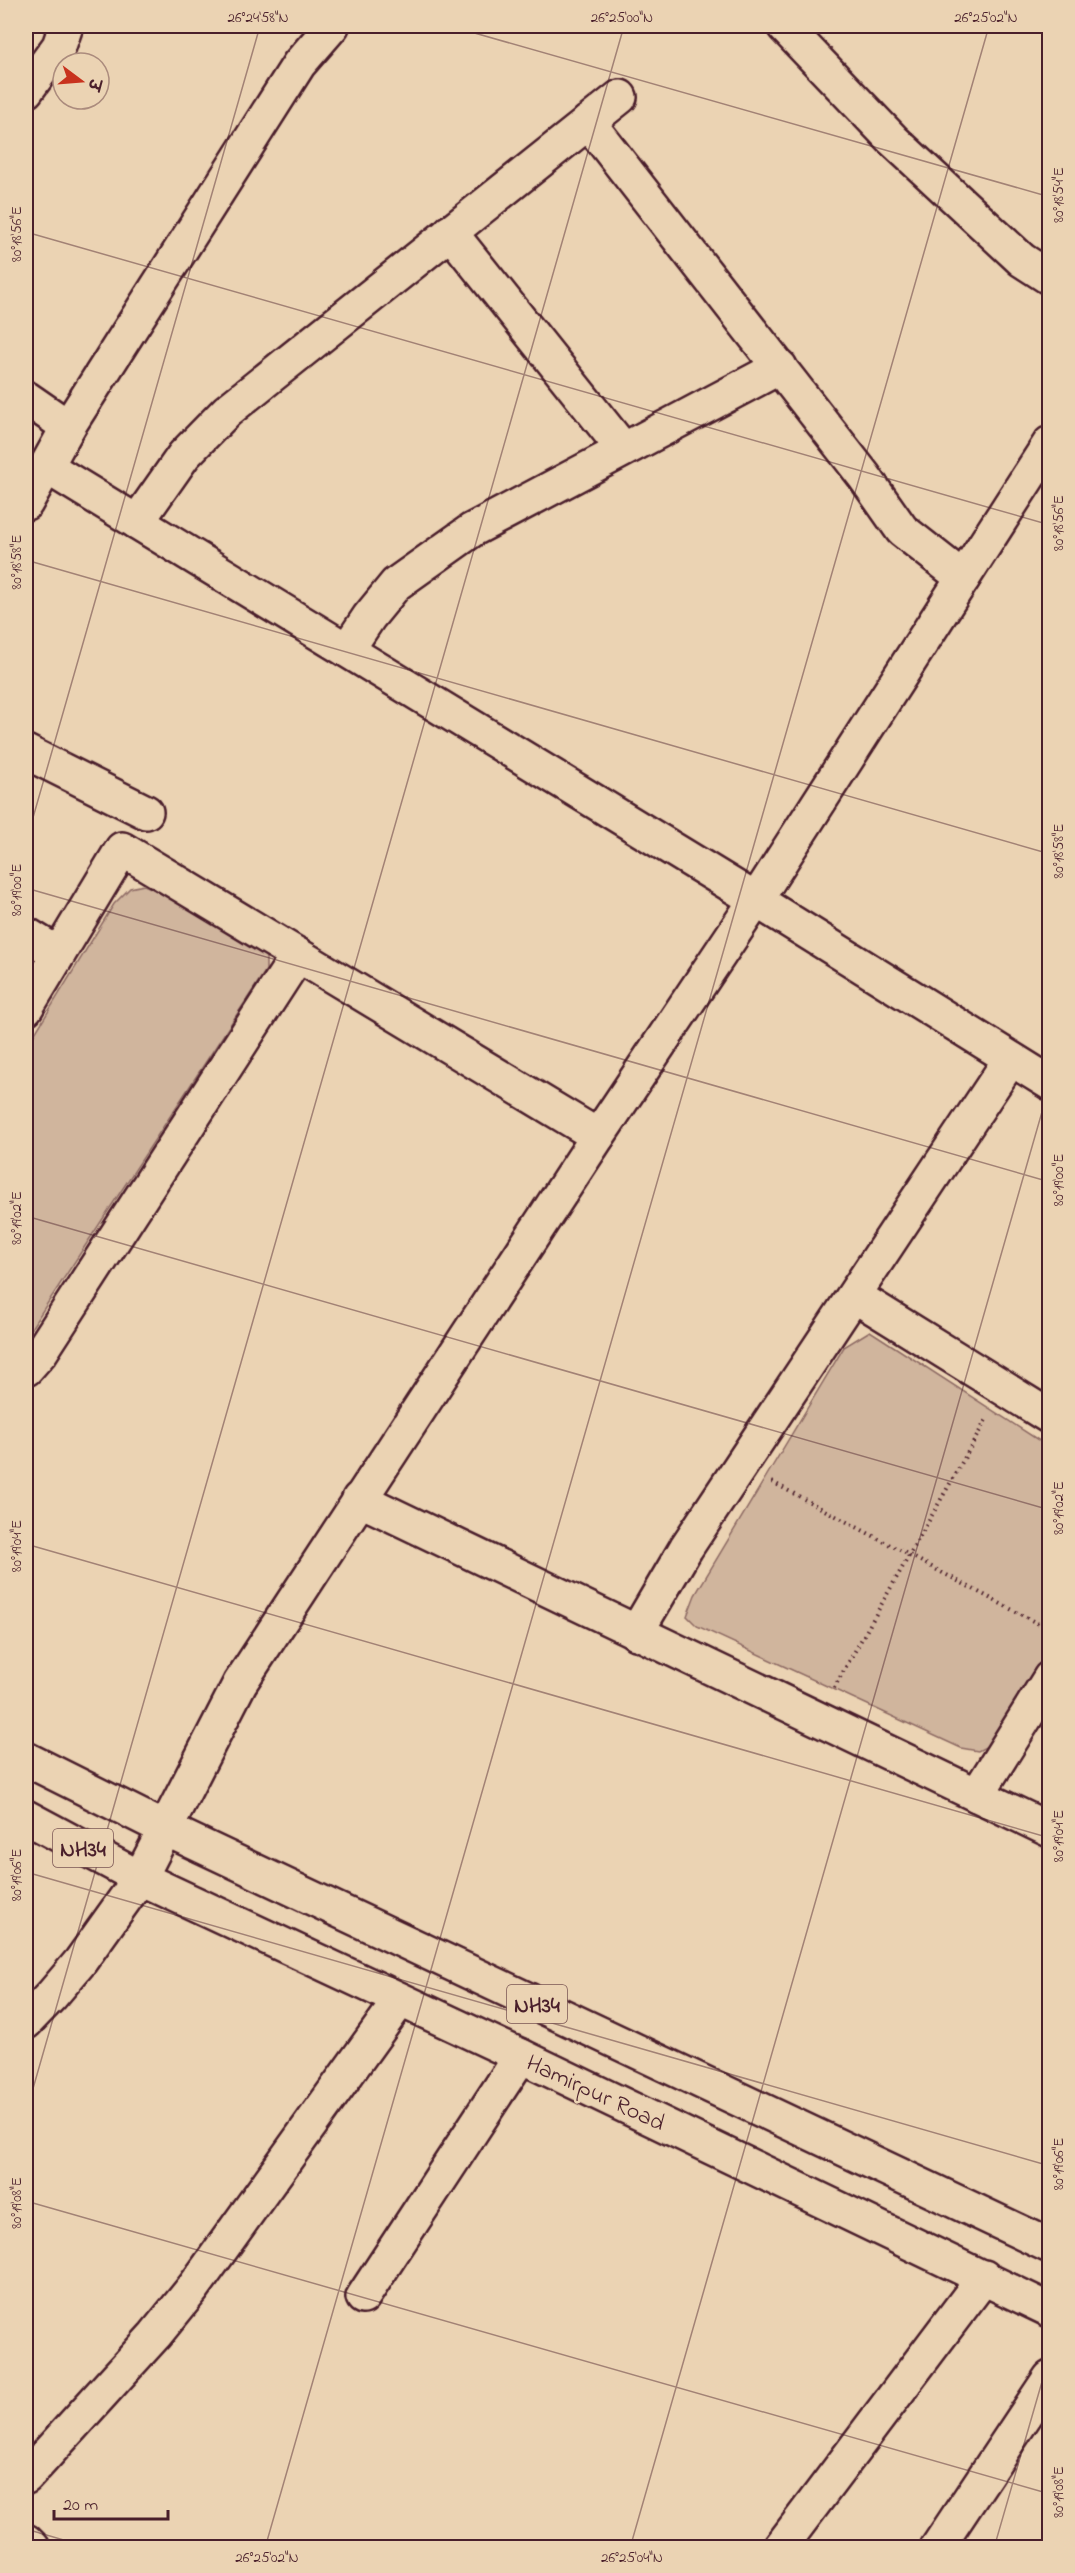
<svg xmlns="http://www.w3.org/2000/svg" width="1075" height="2573" font-family="'Indie Flower','Playpen Sans Deva',sans-serif">
  <rect width="100%" height="100%" fill="#ebd3b3"/>
  <filter id="ink" filterUnits="userSpaceOnUse"><feTurbulence type="fractalNoise" baseFrequency=".0167" numOctaves="2"/><feDisplacementMap in="SourceGraphic" scale="12" xChannelSelector="R" yChannelSelector="G"/><feConvolveMatrix kernelMatrix="1 2 1 2 8 2 1 2 1" color-interpolation-filters="sRGB"/></filter>
  <g filter="url(#ink)">
    <g fill="#d0b59d" stroke="#8d6a64" stroke-width="1.5">
      <path d="M 144,885 L 165,894 L 266,955 L 266,970 L 26,1336 L 26,1048 L 114,904 L 130,888 Z"/>
      <path d="M 870,1331 L 1049,1447 L 1049,1655 L 999,1740 L 978,1751 L 961,1748 L 697,1626 L 687,1616 L 695,1595 L 844,1347 Z"/>
    </g>
    <g fill="none" stroke-linecap="round" stroke-linejoin="round">
      <defs>
        <g id="minor">
          <path d="M 784,26 L 893,140 L 1022,260 L 1050,278"/>
          <path d="M 26,91 L 59,46 L 66,26"/>
          <path d="M 588,122 L 864,476 L 902,530 L 963,578"/>
          <path d="M 450,232 L 623,449"/>
          <path d="M 26,398 L 68,427"/>
          <path d="M 47,467 L 756,900 L 1050,1083"/>
          <path d="M 26,503 L 68,427 L 299,64 L 332,26"/>
          <path d="M 137,522 L 184,455 L 227,411 L 620,97"/>
          <path d="M 347,650 L 369,617 L 396,584 L 472,530 L 780,367"/>
          <path d="M 26,752 L 146,812"/>
          <path d="M 26,934 L 57,953"/>
          <path d="M 26,1008 L 122,849 L 598,1136"/>
          <path d="M 855,1296 L 1050,1417"/>
          <path d="M 26,1369 L 41,1352 L 298,955"/>
          <path d="M 359,1499 L 1050,1830"/>
          <path d="M 636,1633 L 686,1548 L 1010,1060"/>
          <path d="M 977,1795 L 1050,1678"/>
          <path d="M 363,2297 L 521,2056"/>
          <path d="M 26,2477 L 155,2335 L 194,2287 L 400,2000"/>
          <path d="M 26,2541 L 33,2548"/>
          <path d="M 780,2548 L 984,2277"/>
          <path d="M 937,2548 L 1050,2378"/>
        </g>
        <path id="tertiary" d="M 26,2022 L 52,1995 L 80,1962 L 140,1878 L 240,1683 L 598,1136 L 756,900 L 1050,443"/>
        <g id="trunk">
          <path d="M 26,1759 L 166,1829 L 1050,2246"/>
          <path d="M 26,1817 L 140,1878 L 521,2056 L 1050,2310"/>
        </g>
      </defs>
      <use href="#minor" stroke="#4a1f2b" stroke-width="38"/>
      <use href="#tertiary" stroke="#4a1f2b" stroke-width="38"/>
      <use href="#trunk" stroke="#4a1f2b" stroke-width="38"/>
      <g stroke="#4a1f2b" stroke-width="4" stroke-dasharray="1.5 4.5" stroke-linecap="butt">
        <path d="M 772,1482 L 1050,1630"/>
        <path d="M 834,1688 L 986,1420"/>
      </g>
      <use href="#minor" stroke="#ebd3b3" stroke-width="33"/>
      <use href="#tertiary" stroke="#ebd3b3" stroke-width="33"/>
      <use href="#trunk" stroke="#ebd3b3" stroke-width="33"/>
    </g>
  </g>
  <path fill="none" stroke="#4a1f2b" stroke-width="1.5" stroke-opacity="0.45" d="M 450,26 L 1050,197M 26,232 L 1050,525M 26,560 L 1050,854M 26,842 L 260,26M 26,888 L 1050,1182M 26,1216 L 1050,1510M 26,1544 L 1050,1838M 26,1872 L 1050,2166M 26,2113 L 624,26M 26,2201 L 1050,2494M 26,2529 L 91,2548M 265,2548 L 989,26M 630,2548 L 1050,1084M 994,2548 L 1050,2354"/>
  <g text-anchor="middle" stroke-width="5" stroke-linejoin="round" paint-order="stroke">
    <g fill="#ebd3b3" stroke="#7a5554" stroke-width="1.5">
      <rect x="53" y="1829" width="60" height="38" rx="4.5"/>
      <rect x="507" y="1985" width="60" height="38" rx="4.5"/>
    </g>
    <g font-size="22" font-weight="bold" fill="#4a1f2b">
      <text x="83" y="1856">NH34</text>
      <text x="537" y="2012">NH34</text>
    </g>
    <g font-size="24" fill="#4a1f2b" stroke="#ebd3b3">
      <text transform="translate(596 2092) rotate(25)" y="8">Hamirpur Road</text>
    </g>
  </g>
  <rect width="1075" height="2573" fill="none" stroke="#ebd3b3" stroke-width="66"/>
  <g transform="translate(81 81) rotate(106)"><circle r="28" fill="#ebd3b3" stroke="#ab8b7d" stroke-width="1.5"/>
  <path d="M0-4.5L10 22L0 15L-10 22Z" fill="#c8321e"/>
  <text y="-9" font-size="16" font-weight="bold" text-anchor="middle" fill="#4a1f2b">उ</text>
  </g>
  <path d="M54 2510v9h114v-9" fill="none" stroke="#4a1f2b" stroke-width="3"/>
  <text x="63" y="2510" font-size="18" fill="#4a1f2b" stroke="#ebd3b3" stroke-width="4.5" paint-order="stroke">20 m</text>
  <rect x="33" y="33" width="1009" height="2507" fill="none" stroke="#4a1f2b" stroke-width="2"/>
  <g font-size="15" text-anchor="middle" fill="#4a1f2b">
    <text x="258" y="22">26°24'58"N</text>
    <text x="622" y="22">26°25'00"N</text>
    <text x="986" y="22">26°25'02"N</text>
    <text transform="translate(1058 195) rotate(-90)" y="5">80°18'54"E</text>
    <text transform="translate(16 234) rotate(-90)" y="5">80°18'56"E</text>
    <text transform="translate(1058 523) rotate(-90)" y="5">80°18'56"E</text>
    <text transform="translate(16 562) rotate(-90)" y="5">80°18'58"E</text>
    <text transform="translate(1058 851) rotate(-90)" y="5">80°18'58"E</text>
    <text transform="translate(16 890) rotate(-90)" y="5">80°19'00"E</text>
    <text transform="translate(1058 1180) rotate(-90)" y="5">80°19'00"E</text>
    <text transform="translate(16 1218) rotate(-90)" y="5">80°19'02"E</text>
    <text transform="translate(1058 1508) rotate(-90)" y="5">80°19'02"E</text>
    <text transform="translate(16 1546) rotate(-90)" y="5">80°19'04"E</text>
    <text transform="translate(1058 1836) rotate(-90)" y="5">80°19'04"E</text>
    <text transform="translate(16 1875) rotate(-90)" y="5">80°19'06"E</text>
    <text transform="translate(1058 2164) rotate(-90)" y="5">80°19'06"E</text>
    <text transform="translate(16 2203) rotate(-90)" y="5">80°19'08"E</text>
    <text transform="translate(1058 2492) rotate(-90)" y="5">80°19'08"E</text>
    <text x="267" y="2562">26°25'02"N</text>
    <text x="632" y="2562">26°25'04"N</text>
  </g>
</svg>
